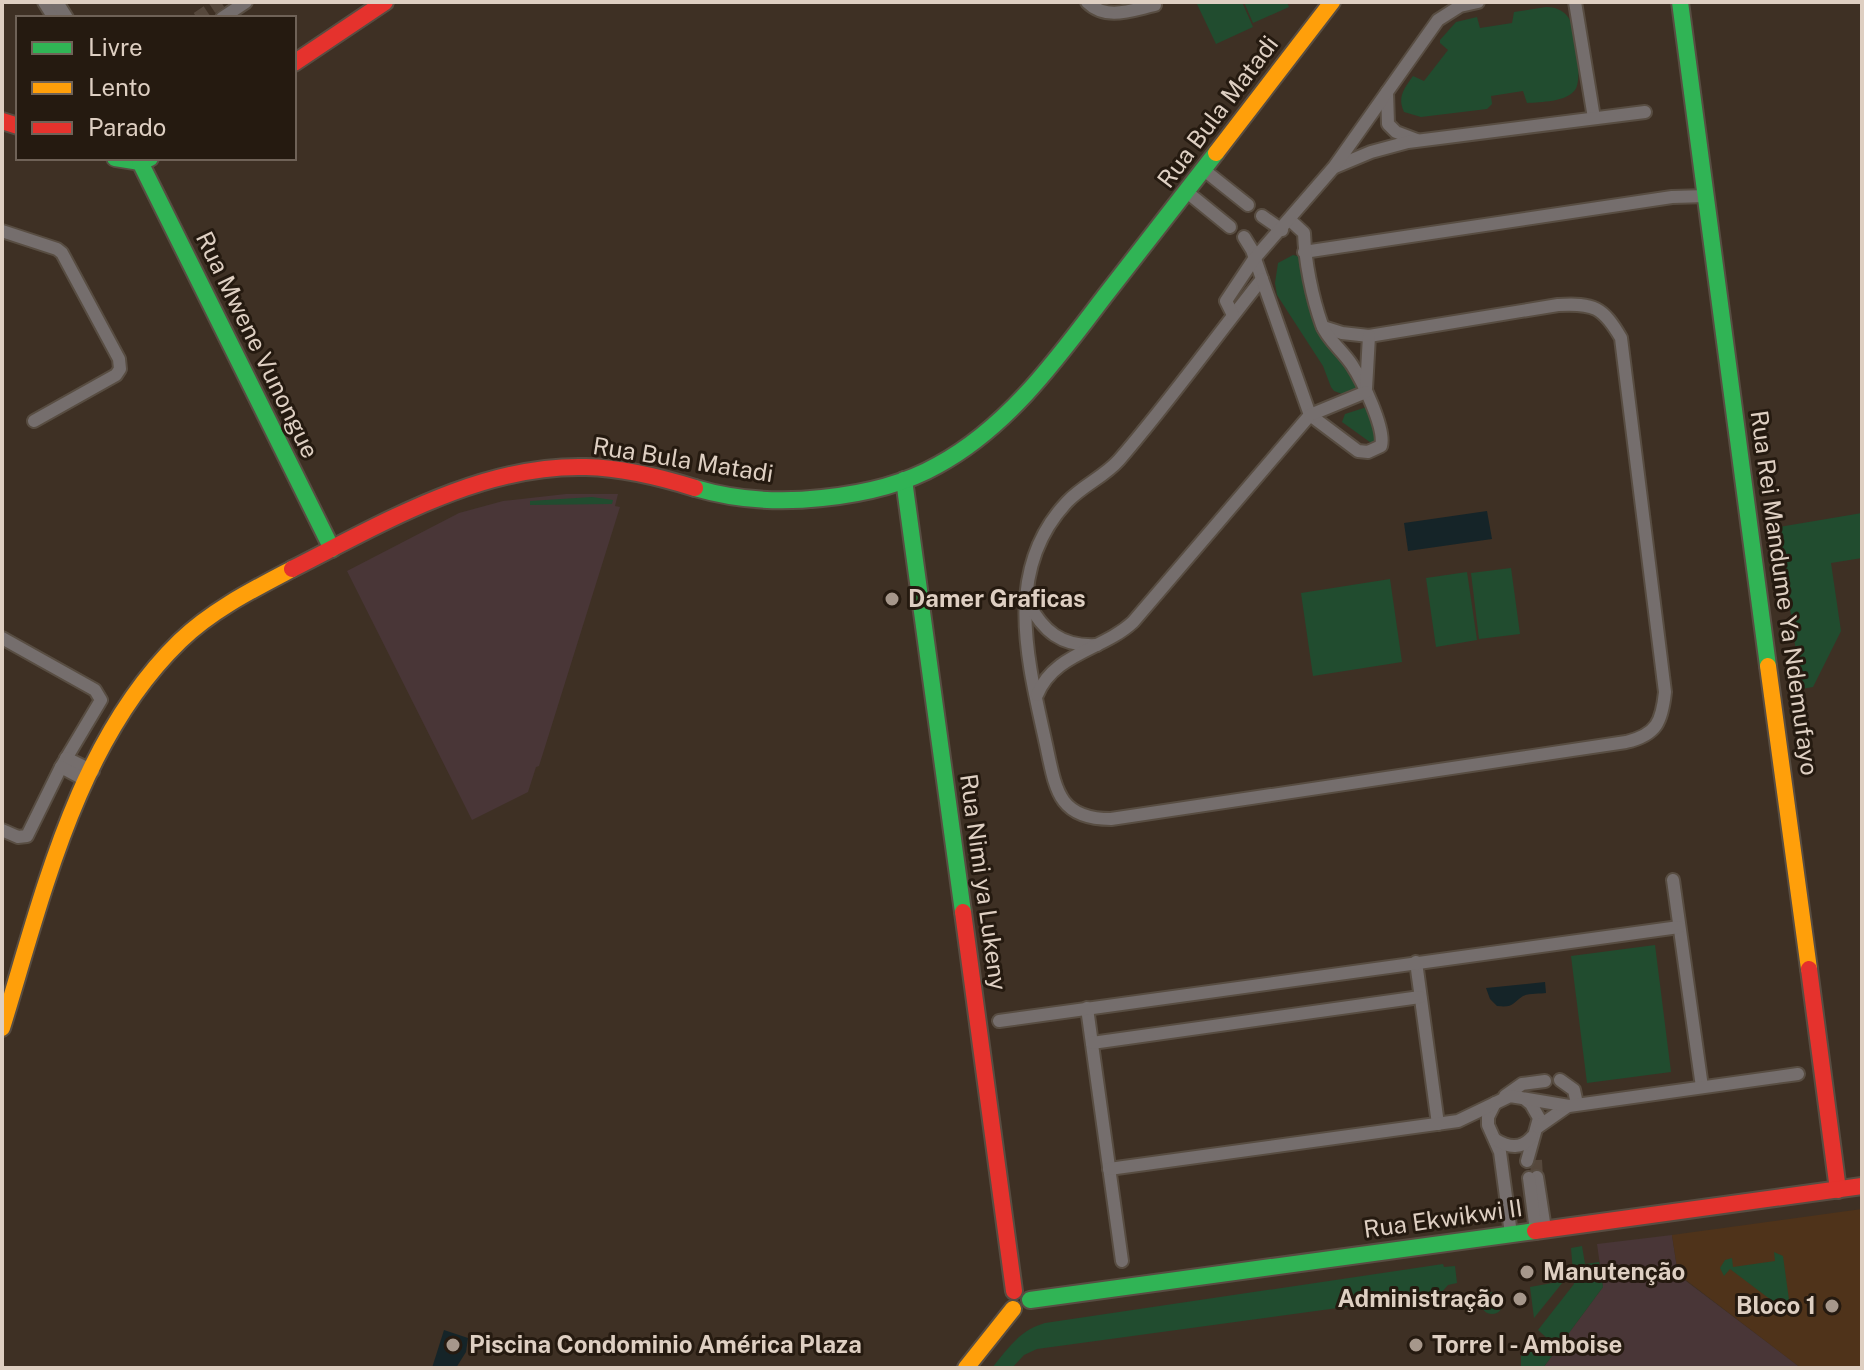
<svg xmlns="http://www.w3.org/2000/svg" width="1864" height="1370" font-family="'Public Sans',sans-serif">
  <rect width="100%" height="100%" fill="#3e3024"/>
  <g fill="#493637">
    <path d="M 566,494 L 618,494 L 615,506 L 620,507 L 539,766 L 536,767 L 528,792 L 472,820 L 347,571 L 459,513 L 503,501 Z"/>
    <path d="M 1672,1235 L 1678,1275 L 1801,1368 L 1543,1368 L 1603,1287 L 1597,1244 Z"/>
  </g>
  <path fill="#4f331a" d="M 1862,1209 L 1862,1368 L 1801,1368 L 1678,1274 L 1672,1235 Z"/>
  <g fill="#214c2f">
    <path d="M 1196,2 L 1242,2 L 1253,27 L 1216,44 Z"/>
    <path d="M 1244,2 L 1287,2 L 1289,7 L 1253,23 Z"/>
    <path d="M 1546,7 C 1555,7 1563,10 1568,17 C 1576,27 1583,80 1575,90 C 1566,102 1541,102 1527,103 L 1523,91 L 1491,96 L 1492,104 L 1487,109 L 1421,117 L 1404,112 C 1397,97 1404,89 1413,76 L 1424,81 L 1448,50 L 1440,43 L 1440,40 L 1456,22 L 1477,17 L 1480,28 L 1512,23 L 1514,12 Z"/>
    <path d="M 1293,255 L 1301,257 L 1334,346 L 1363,370 L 1361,388 L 1345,395 L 1334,391 L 1331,387 L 1323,366 L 1277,295 L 1275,283 L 1278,263 Z"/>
    <path d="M 1367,407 L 1379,437 L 1374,445 L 1342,422 L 1345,414 Z"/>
    <path d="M 592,497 L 613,500 L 612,504 L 530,505 L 530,501 Z"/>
    <path d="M 1862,513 L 1862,558 L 1831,563 L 1841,631 L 1813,687 L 1801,689 L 1779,527 Z"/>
    <path d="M 1511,568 L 1520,634 L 1479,639 L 1471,573 Z"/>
    <path d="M 1467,572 L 1477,640 L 1436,647 L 1426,578 Z"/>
    <path d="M 1390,579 L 1402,662 L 1313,676 L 1301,593 Z"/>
    <path d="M 1655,945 L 1671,1072 L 1587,1083 L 1571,956 Z"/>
    <path d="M 1582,1246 L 1585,1264 L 1599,1262 L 1603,1287 L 1543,1368 L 1521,1368 L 1521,1351 L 1531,1340 L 1542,1348 L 1549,1340 L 1538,1330 L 1574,1284 L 1571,1248 Z"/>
    <path d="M 1774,1252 L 1783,1256 L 1790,1307 L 1788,1313 L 1782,1316 L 1773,1314 L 1779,1306 L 1730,1269 L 1724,1276 L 1720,1268 L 1725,1260 L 1732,1258 L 1733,1267 L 1775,1261 Z"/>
    <path d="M 1443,1264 L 1444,1267 L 1455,1266 L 1457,1283 L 1448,1285 L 1440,1294 L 1037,1349 L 1024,1355 L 1012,1368 L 992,1368 C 1008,1348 1020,1330 1045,1323 Z"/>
    <path d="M 1563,1281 L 1563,1282 L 1534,1318 L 1530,1287 Z"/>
    <circle cx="1492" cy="1303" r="11"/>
  </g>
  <g fill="#152428">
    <path d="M 1487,511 L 1492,539 L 1408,551 L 1404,523 Z"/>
    <path d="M 1545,982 L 1546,993 C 1540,994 1529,993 1523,996 C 1512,1003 1514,1008 1497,1006 L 1490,999 L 1486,988 Z"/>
    <path d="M 444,1330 L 468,1338 L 466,1352 L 456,1368 L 432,1368 Z"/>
  </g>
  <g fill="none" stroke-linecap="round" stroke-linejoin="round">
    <g stroke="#56483c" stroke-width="12" stroke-dasharray="12 6" stroke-linecap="butt">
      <path d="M 197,18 L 221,2"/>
      <path d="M 1536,1160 L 1537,1177"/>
    </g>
    <defs>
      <g id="street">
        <path d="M 44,2 L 54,18"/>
        <path d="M 57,2 L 67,18"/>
        <path d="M 1087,2 C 1106,21 1132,10 1155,5"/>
        <path d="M 1575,2 L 1594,118"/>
        <path d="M 222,18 L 246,2"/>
        <path d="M 1387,92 L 1388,124 L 1396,132 L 1417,140"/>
        <path d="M 1335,167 L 1371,152 L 1408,142 L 1645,112"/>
        <path d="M 1204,170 L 1248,205"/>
        <path d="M 1187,192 L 1230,227"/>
        <path d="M 1262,216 L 1282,230"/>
        <path d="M 2,231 L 57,249 L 62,253 L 119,359 L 120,369 L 116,375 L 34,421"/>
        <path d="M 1244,237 L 1252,250 L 1262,279 C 1214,339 1169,402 1119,460 C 1104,477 1083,485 1067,502 C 1001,572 1029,665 1047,749 C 1056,792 1060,819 1111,819 L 1626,742 C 1657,735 1662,721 1665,692 L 1621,338 C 1603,307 1594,303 1558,305 L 1369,336 L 1342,333 L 1323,327"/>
        <path d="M 1304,252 L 1672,197 L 1707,196"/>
        <path d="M 1262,279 L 1310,415 L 1358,451 L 1368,452 L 1381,446 C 1386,429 1362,380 1352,365 C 1343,351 1327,339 1322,325 C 1312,297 1305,262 1304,233 L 1290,220"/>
        <path d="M 1233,315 L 1226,301 L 1254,259 L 1334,167 L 1438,20 L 1460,6 L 1478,2"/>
        <path d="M 1366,389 L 1369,336"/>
        <path d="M 1027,601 C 1043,631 1061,647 1097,645"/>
        <path d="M 2,638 L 95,690 L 101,700 L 61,767 L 27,836 L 18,837 L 2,830"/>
        <path d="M 1037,695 C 1054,653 1103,650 1133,622 L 1310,415 L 1366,392"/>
        <path d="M 66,758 L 93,771"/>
        <path d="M 61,767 L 87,781"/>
        <path d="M 1673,880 L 1702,1087"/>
        <path d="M 1416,962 L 1438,1124"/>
        <path d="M 1087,1008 L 1122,1261"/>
        <path d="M 999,1021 L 1679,927"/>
        <path d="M 1092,1043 L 1420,997"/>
        <path d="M 1560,1080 L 1574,1090 L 1577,1104"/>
        <path d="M 1505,1096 L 1522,1084 L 1545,1081"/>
        <path d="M 1525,1099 L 1531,1104 L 1539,1118 L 1527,1161"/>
        <path d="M 1495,1103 L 1488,1117 L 1488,1125 L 1500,1152 L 1511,1234"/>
        <path d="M 1538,1127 L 1568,1106"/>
        <path d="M 1496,1140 C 1509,1148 1522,1149 1532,1137"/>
        <path d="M 1109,1169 L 1458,1121 L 1510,1096 L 1569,1106 L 1798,1074"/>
        <path d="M 1537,1177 L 1545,1229"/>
        <path d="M 1529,1178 L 1536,1231"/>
      </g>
      <g id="fast">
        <path d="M 1680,2 L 1768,666"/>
        <path d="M 115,158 L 140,162 L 150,158"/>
        <path d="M 140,162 L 332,549"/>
        <path d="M 904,480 L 963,912"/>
        <path d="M 695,488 C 736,500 779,503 822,498 C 862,494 903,485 938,465 C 1008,427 1057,359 1104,297 C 1141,249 1179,201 1216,153"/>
        <path d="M 1030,1300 L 1535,1231"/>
      </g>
      <g id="slow">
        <path d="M 1216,153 L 1332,2"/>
        <path d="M 1768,666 L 1809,969"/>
        <path d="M 2,1028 C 43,895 77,741 180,641 C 212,610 254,589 292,569"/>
        <path d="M 966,1368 L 1013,1309"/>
      </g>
      <g id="jam">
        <path d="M 294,63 L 385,2"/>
        <path d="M 2,121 L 18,126"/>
        <path d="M 292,569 C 383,523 481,464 586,467 C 623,468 660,477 695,488"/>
        <path d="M 963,912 L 1014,1291"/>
        <path d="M 1809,969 L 1838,1190"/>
        <path d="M 1535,1231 L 1862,1186"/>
      </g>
    </defs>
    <use href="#street" stroke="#584d42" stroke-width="16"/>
    <use href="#fast" stroke="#584d42" stroke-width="20"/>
    <use href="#slow" stroke="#584d42" stroke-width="20"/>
    <use href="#jam" stroke="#584d42" stroke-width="20"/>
    <use href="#street" stroke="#756e6d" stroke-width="12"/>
    <use href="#fast" stroke="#30b455" stroke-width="16"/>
    <use href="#slow" stroke="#ff9f0a" stroke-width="16"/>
    <use href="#jam" stroke="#e5322d" stroke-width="16"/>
  </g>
  <g fill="#a6978b" stroke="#251a10" stroke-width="3">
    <circle cx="892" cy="599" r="8"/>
    <circle cx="1527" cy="1272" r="8"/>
    <circle cx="1520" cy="1299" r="8"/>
    <circle cx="1832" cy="1306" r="8"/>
    <circle cx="453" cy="1345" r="8"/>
    <circle cx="1416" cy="1345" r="8"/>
  </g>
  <g text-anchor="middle" stroke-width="6" stroke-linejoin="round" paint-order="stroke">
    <g font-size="24" fill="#decfc2" stroke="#251a10">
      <text transform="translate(1218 112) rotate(-53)" y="8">Rua Bula Matadi</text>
      <text transform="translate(257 345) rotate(64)" y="8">Rua Mwene Vunongue</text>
      <text transform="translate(683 460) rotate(9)" y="8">Rua Bula Matadi</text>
      <text transform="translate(1784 593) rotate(82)" y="8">Rua Rei Mandume Ya Ndemufayo</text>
      <text transform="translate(983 882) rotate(82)" y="8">Rua Nimi ya Lukeny</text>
      <text transform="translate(1443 1219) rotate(-8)" y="8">Rua Ekwikwi II</text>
    </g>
    <g font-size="24" font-weight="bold" fill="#decfc2" stroke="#251a10" text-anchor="start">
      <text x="908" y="607">Damer Graficas</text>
      <text x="1543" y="1280">Manutenção</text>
      <text x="1504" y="1307" text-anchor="end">Administração</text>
      <text x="1816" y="1314" text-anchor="end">Bloco 1</text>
      <text x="469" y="1353">Piscina Condominio América Plaza</text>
      <text x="1432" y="1353">Torre I - Amboise</text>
    </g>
  </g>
  <rect width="1864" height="1370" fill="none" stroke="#decfc2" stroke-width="8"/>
  <rect x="16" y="16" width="280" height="144" fill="#251a10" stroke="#6f6257" stroke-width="2"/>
  <rect x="32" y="42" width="40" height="12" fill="#30b455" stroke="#6f6257" stroke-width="2"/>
  <text x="88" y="56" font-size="24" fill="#decfc2">Livre</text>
  <rect x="32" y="82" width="40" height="12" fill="#ff9f0a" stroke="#6f6257" stroke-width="2"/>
  <text x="88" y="96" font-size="24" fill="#decfc2">Lento</text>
  <rect x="32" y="122" width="40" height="12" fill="#e5322d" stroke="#6f6257" stroke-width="2"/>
  <text x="88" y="136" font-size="24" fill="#decfc2">Parado</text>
</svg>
